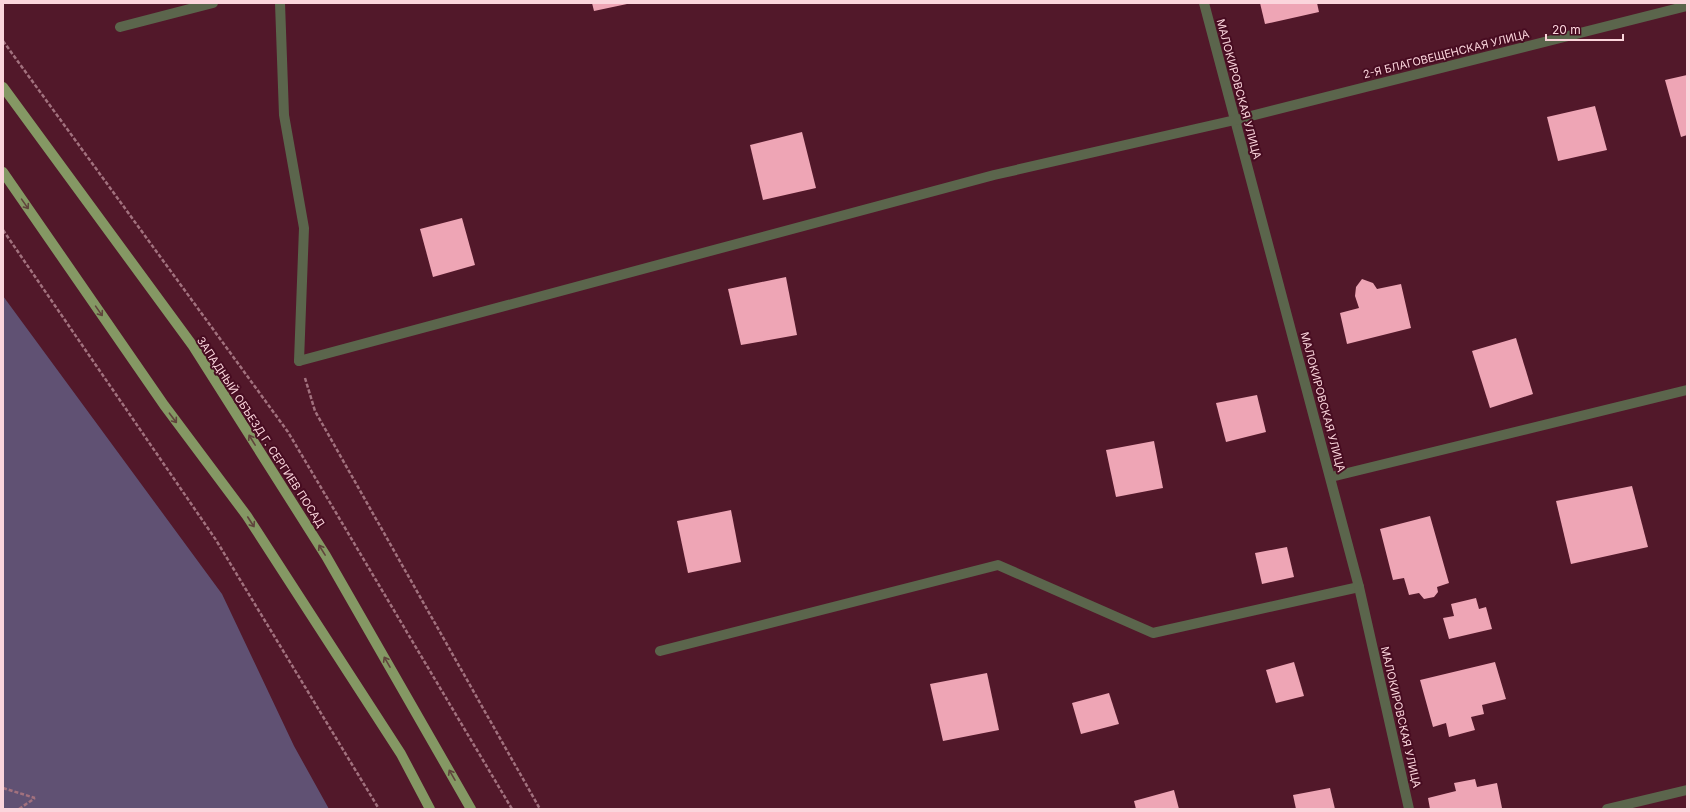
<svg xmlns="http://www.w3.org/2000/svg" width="1690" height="812" font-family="Inter,sans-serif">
  <rect width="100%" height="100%" fill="#52182a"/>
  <path fill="#605173" d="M 3,296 L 222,594 L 294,746 L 329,809 L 3,809 Z"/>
  <g fill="#eea5b5">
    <path d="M 592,3 L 627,3 L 627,4 L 594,11 Z"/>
    <path d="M 1260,3 L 1317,3 L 1319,12 L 1265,24 Z"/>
    <path d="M 1687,75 L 1687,135 L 1681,137 L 1665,80 Z"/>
    <path d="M 1595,106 L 1607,150 L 1558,161 L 1547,117 Z"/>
    <path d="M 802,132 L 816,188 L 763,200 L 750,145 Z"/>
    <path d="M 462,218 L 475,265 L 433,277 L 420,229 Z"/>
    <path d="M 786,277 L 797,335 L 741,345 L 728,289 Z"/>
    <path d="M 1362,279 L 1373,283 L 1377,289 L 1401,284 L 1411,328 L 1347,344 L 1340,313 L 1359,308 L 1355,296 L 1356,287 Z"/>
    <path d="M 1516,338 L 1533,394 L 1490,408 L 1472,351 Z"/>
    <path d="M 1257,395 L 1266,432 L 1226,442 L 1216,403 Z"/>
    <path d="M 1154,441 L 1163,488 L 1116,497 L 1106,450 Z"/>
    <path d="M 1632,486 L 1648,547 L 1571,564 L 1556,501 Z"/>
    <path d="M 731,510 L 741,562 L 688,573 L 677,521 Z"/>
    <path d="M 1430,516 L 1449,583 L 1437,587 L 1438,592 L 1434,597 L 1424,599 L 1419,593 L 1409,595 L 1404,578 L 1393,580 L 1380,529 Z"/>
    <path d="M 1287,547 L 1294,577 L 1262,584 L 1255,553 Z"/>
    <path d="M 1476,598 L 1479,609 L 1486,607 L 1492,629 L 1449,639 L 1443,618 L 1454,616 L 1451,604 Z"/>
    <path d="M 1294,662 L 1304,696 L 1276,703 L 1266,670 Z"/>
    <path d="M 1495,662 L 1506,699 L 1482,705 L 1484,714 L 1471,717 L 1475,730 L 1449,737 L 1446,723 L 1433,727 L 1420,680 Z"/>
    <path d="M 987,673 L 999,730 L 943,741 L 930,684 Z"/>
    <path d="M 1109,693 L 1119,724 L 1081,734 L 1072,703 Z"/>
    <path d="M 1475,779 L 1477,787 L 1497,783 L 1502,808 L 1430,809 L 1428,798 L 1456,791 L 1454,783 Z"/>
    <path d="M 1330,788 L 1335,809 L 1296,809 L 1293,795 Z"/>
    <path d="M 1174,790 L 1179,809 L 1136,809 L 1134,801 Z"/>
  </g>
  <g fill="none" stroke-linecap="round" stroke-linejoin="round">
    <g stroke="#a2717e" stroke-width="2.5" stroke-dasharray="4 2" stroke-linecap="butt">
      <path d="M 3,41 L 288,432 L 512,809"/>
      <path d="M 3,230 L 216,540 L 379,809"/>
      <path d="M 305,378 L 315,411 L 540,809"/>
      <path d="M 3,788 L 35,798"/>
      <path d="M 19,809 L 35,798"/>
    </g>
    <g stroke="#5b654c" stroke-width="10">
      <path d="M 280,3 L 284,115 L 304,228 L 299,361"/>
      <path d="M 1331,477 L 1687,390"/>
      <path d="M 660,651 L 998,565 L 1153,633 L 1359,587"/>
      <path d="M 1607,809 L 1687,790"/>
    </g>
    <g stroke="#5b654c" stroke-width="10">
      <path d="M 1204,3 L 1359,587 L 1409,809"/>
      <path d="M 120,27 L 213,3"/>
      <path d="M 299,361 L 994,175 L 1235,120 L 1687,6"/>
    </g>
    <g stroke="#859864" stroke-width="10">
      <path d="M 3,87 L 193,346 L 326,556 L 471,809"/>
      <path d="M 3,172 L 164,405 L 247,516 L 401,754 L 430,809"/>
    </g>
  </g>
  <defs><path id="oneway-shaft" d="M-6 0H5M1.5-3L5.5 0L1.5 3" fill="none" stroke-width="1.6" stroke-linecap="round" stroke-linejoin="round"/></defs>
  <g stroke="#60443c">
    <use href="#oneway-shaft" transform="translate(25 204) rotate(55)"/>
    <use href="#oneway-shaft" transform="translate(99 311) rotate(55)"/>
    <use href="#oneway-shaft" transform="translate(173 418) rotate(53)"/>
    <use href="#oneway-shaft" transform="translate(252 440) rotate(-122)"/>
    <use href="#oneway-shaft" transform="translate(251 522) rotate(57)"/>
    <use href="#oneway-shaft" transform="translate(322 550) rotate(-122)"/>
    <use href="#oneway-shaft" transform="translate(387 662) rotate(-120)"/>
    <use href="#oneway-shaft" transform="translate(452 775) rotate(-120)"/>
  </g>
  <g text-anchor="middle" stroke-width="4" stroke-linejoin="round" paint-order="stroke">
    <g font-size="11" fill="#fbd5dc" stroke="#470c21">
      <text transform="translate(1446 54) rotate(-14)" y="4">2-Я БЛАГОВЕЩЕНСКАЯ УЛИЦА</text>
      <text transform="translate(1239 89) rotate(75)" y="4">МАЛОКИРОВСКАЯ УЛИЦА</text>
      <text transform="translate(1323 402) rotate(75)" y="4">МАЛОКИРОВСКАЯ УЛИЦА</text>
      <text transform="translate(261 432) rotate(57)" y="4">ЗАПАДНЫЙ ОБЪЕЗД Г. СЕРГИЕВ ПОСАД</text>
      <text transform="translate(1401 717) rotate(77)" y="4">МАЛОКИРОВСКАЯ УЛИЦА</text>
    </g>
  </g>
  <rect width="1690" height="812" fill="none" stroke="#fbd5dc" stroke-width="8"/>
  <path d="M1546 34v6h77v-6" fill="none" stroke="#fbd5dc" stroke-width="2"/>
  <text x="1552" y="34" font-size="12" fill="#fbd5dc" stroke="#470c21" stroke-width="3" paint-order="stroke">20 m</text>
</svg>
